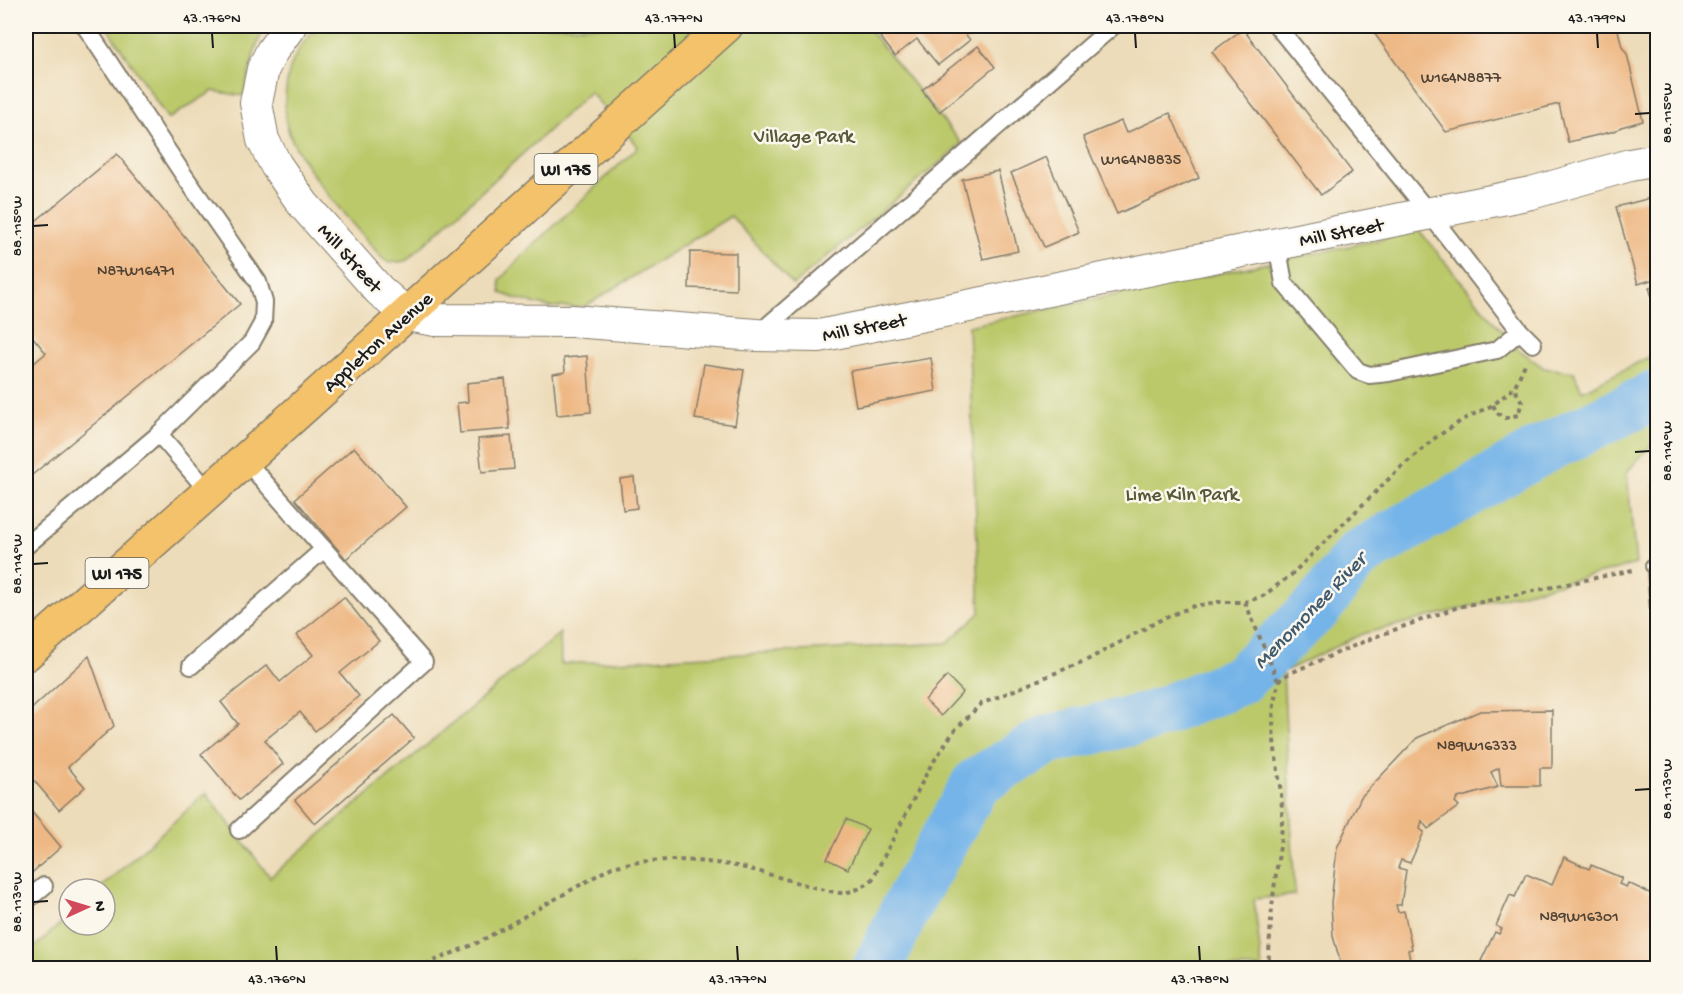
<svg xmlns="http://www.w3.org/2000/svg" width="1683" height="994" font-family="'Gochi Hand',sans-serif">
  <rect width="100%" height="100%" fill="#fbf7ec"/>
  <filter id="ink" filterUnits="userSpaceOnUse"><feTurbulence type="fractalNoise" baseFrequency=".0167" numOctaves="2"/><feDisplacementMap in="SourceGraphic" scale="12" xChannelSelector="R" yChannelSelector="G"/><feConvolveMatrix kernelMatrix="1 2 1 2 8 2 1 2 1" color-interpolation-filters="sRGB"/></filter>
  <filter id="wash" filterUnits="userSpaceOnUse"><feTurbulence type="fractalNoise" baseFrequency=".008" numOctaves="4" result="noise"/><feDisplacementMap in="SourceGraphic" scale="24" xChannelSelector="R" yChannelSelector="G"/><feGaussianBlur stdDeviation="1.35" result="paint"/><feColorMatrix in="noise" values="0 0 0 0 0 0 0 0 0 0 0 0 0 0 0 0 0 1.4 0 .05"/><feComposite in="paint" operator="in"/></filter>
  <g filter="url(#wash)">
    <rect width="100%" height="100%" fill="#eddcb9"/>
    <g fill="#bbc96b" stroke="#6c7244" stroke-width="1.5">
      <path d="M 106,26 L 265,26 L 256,47 L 243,96 L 213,91 L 168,119 Z"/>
      <path d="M 319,26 L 866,26 L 962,144 L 793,285 L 731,216 L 584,307 L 549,307 L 517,299 L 501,293 L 500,280 L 517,261 L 638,147 L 590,92 L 406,261 L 389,263 L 382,258 C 355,226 293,161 286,122 C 284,106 285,91 288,76 C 293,56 304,39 319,26 Z"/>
      <path d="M 1418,229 L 1514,346 L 1544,368 L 1574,372 L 1582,391 L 1657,353 L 1657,441 L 1652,444 L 1627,472 L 1636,564 L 1362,634 L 1283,672 L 1295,895 L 1254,899 L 1262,968 L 26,968 L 26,955 L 69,916 L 69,925 L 105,925 L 105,889 L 99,889 L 206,793 L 270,877 L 560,633 L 561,664 L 947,643 L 980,613 L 968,326 L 1392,237 Z"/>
    </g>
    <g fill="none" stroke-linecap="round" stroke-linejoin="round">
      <path stroke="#74b4e8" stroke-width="50" d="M 877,968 L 909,902 L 976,783 L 1047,740 L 1149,717 L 1240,680 L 1318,607 L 1358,555 L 1542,450 L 1658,394"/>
    </g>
    <g id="blocks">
      <g fill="#eeb884">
        <path d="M 872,26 L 959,26 L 970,40 L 938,65 L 917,39 L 895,56 Z"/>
        <path d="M 1369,26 L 1473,26 L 1476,30 L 1495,26 L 1617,26 L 1622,47 L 1627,54 L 1643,121 L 1621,127 L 1615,131 L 1568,142 L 1559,104 L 1446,132 Z"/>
        <path d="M 1243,29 L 1352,172 L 1321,195 L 1212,52 Z"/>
        <path d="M 978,46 L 995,67 L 939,112 L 922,90 Z"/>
        <path d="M 1170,113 L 1199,178 L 1117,214 L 1083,137 L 1121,121 L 1126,133 Z"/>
        <path d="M 117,154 L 240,304 L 26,480 L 26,370 L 46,353 L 26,329 L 26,229 Z"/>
        <path d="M 1046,157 L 1079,232 L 1044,247 L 1011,173 Z"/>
        <path d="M 998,171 L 1018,251 L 983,259 L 962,179 Z"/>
        <path d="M 1658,196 L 1658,278 L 1638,284 L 1616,207 Z"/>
        <path d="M 690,252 L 736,253 L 736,290 L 689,288 Z"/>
        <path d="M 1658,285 L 1658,314 L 1657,314 L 1649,287 Z"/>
        <path d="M 587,356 L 591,412 L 557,415 L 553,374 L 565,372 L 564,358 Z"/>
        <path d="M 931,358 L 936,391 L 856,406 L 850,371 Z"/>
        <path d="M 704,364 L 744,370 L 735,425 L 695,419 Z"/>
        <path d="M 505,379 L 510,429 L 460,433 L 457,403 L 468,402 L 467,383 Z"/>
        <path d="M 511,436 L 514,469 L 482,472 L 478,439 Z"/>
        <path d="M 354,447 L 406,507 L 346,559 L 295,499 Z"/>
        <path d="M 634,477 L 637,508 L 623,510 L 620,479 Z"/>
        <path d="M 1653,483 L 1658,483 L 1658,508 L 1656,508 Z"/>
        <path d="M 1658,571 L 1658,657 L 1653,657 L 1647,572 Z"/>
        <path d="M 344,597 L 379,641 L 340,673 L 359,696 L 315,731 L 300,712 L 265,740 L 283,764 L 239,800 L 201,754 L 238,724 L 221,702 L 267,665 L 280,682 L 313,655 L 297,635 Z"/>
        <path d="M 89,656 L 114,726 L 68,767 L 85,787 L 59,810 L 26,771 L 26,714 Z"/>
        <path d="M 947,676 L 963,692 L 941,716 L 925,700 Z"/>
        <path d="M 1552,710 L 1552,768 L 1540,768 L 1540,786 L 1501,786 L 1499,768 L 1491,772 L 1498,787 L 1458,798 L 1455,802 L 1459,806 L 1428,829 L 1422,821 L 1420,829 L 1424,832 L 1410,863 L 1401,860 L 1398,868 L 1406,870 L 1401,905 L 1396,905 L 1398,912 L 1404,911 L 1412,949 L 1408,950 L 1410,960 L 1387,968 L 1342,968 L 1333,936 L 1331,903 L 1337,848 L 1361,797 L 1417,738 L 1480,711 Z"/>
        <path d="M 394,715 L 414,738 L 315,824 L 295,800 Z"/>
        <path d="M 26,805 L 61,847 L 26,878 Z"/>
        <path d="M 846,819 L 868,829 L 848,869 L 827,859 Z"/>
        <path d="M 1564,857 L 1589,869 L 1591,865 L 1622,878 L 1619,884 L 1626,887 L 1628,883 L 1656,896 L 1654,902 L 1658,903 L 1658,968 L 1589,968 L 1578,963 L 1575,968 L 1484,968 L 1487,964 L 1481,961 L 1495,932 L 1499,934 L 1502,929 L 1496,926 L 1510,895 L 1515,897 L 1526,874 L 1552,885 Z"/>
      </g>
    </g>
  </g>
  <g filter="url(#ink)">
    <use href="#blocks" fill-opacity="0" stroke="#847c6a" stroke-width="1.5"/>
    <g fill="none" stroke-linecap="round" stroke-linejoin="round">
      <defs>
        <g id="service">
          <path d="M 85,26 L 181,171 L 258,282 L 264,302 L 263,322 L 252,342 L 159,434 L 208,491"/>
          <path d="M 1277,26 L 1430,214 L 1520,331 L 1533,344"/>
          <path d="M 1277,244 L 1284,283 L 1358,371 L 1369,375 L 1389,373 L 1497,350 L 1520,331"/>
          <path d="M 758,334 L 1113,26"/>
          <path d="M 26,546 L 159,434"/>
          <path d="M 1654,566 L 1658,565"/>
          <path d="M 191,666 L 324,549"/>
          <path d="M 239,830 L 424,662 L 245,460"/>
          <path d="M 26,901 L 44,886"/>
        </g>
        <path id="minor" d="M 290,26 L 272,51 L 263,69 L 256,103 L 263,140 L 276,165 L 303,204 L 379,290 L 407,315 L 435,320 L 572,321 L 757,335 L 819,336 L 1531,193 L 1630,165 L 1658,160"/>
        <path id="primary" d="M 26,654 L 245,460 L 726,26"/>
      </defs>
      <use href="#service" stroke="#847c6a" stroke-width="20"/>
      <use href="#minor" stroke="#847c6a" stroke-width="34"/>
      <use href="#primary" stroke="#847c6a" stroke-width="36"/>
      <g stroke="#847c6a" stroke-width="4" stroke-dasharray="4.5 4.5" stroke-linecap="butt">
        <path d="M 1493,405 L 1497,413 L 1505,418 L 1518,415 L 1522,402 L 1514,388"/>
        <path d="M 1245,602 L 1278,681"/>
        <path d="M 417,968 L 479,942 L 612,867 C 653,857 694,859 736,866 C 771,873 805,887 840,893 C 853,892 861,889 872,880 L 930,767 L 954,731 L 981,704 L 1089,659 L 1164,618 L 1194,606 L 1218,602 L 1245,602 L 1263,596 L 1291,575 L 1399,469 L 1435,438 L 1464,419 L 1493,405 L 1514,388 L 1526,362"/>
        <path d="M 1268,968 C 1270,940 1271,910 1275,882 C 1278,857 1283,834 1282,809 C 1280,763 1265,727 1279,681 L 1288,674 L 1377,636 L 1458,607 L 1633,570"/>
      </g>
      <use href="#service" stroke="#fff" stroke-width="16"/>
      <use href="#minor" stroke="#fff" stroke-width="32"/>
      <use href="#primary" stroke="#f3c26a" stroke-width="33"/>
    </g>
  </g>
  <path fill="none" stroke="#1c1c1c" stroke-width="2" d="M 212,33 L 213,48M 674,33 L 675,48M 1135,33 L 1136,48M 1597,33 L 1598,48M 1635,114 L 1650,113M 33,226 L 48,225M 1635,452 L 1650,451M 33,564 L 48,563M 1635,790 L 1650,789M 33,902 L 48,901M 276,946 L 277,961M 737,946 L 738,961M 1199,946 L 1200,961"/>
  <g text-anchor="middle" stroke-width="5" stroke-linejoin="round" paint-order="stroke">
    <g font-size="16" fill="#504336">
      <text x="1461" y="82">W164N8877</text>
      <text x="1141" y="164">W164N8835</text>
      <text x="136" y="275">N87W16471</text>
      <text x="1477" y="750">N89W16333</text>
      <text x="1579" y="921">N89W16301</text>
    </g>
    <g fill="#fbf7ec" stroke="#5f5e5a" stroke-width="1.5">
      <rect x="534.5" y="154" width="63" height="30" rx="4.5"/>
      <rect x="85.5" y="558" width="63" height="30" rx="4.5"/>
    </g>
    <g font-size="18" font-weight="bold" fill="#1c1c1c">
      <text x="566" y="175">WI 175</text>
      <text x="117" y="579">WI 175</text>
    </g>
    <g font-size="20" fill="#545938" stroke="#fbf7ec">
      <text x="804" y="142">Village Park</text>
      <text x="1182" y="500">Lime Kiln Park</text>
    </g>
    <g font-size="20" fill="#1c1c1c" stroke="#fbf7ec">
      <text transform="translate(1341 231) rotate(-11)" y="7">Mill Street</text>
      <text transform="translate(351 257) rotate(48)" y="7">Mill Street</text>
      <text transform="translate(864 326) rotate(-11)" y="7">Mill Street</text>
      <text transform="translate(377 341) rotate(-42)" y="7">Appleton Avenue</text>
    </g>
    <g font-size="21" font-style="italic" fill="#3f596e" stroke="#fbf7ec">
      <text transform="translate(1309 610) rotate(-46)" y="7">Menomonee River</text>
    </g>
  </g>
  <rect width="1683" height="994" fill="none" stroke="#fbf7ec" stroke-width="66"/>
  <g transform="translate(87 907) rotate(86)"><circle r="28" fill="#fbf7ec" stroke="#a29f99" stroke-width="1.5"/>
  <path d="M0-4.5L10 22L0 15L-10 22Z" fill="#d1495b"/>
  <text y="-9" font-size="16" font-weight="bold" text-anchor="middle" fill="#1c1c1c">N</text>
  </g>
  <rect x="33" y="33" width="1617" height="928" fill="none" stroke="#1c1c1c" stroke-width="2"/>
  <g font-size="15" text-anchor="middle" fill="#1c1c1c">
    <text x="212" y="22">43.176°N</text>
    <text x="674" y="22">43.177°N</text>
    <text x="1135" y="22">43.178°N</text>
    <text x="1597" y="22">43.179°N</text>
    <text transform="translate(1666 113) rotate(-90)" y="5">88.115°W</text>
    <text transform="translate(16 226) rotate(-90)" y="5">88.115°W</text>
    <text transform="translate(1666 451) rotate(-90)" y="5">88.114°W</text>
    <text transform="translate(16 564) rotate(-90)" y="5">88.114°W</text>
    <text transform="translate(1666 789) rotate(-90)" y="5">88.113°W</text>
    <text transform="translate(16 902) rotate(-90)" y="5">88.113°W</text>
    <text x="277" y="983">43.176°N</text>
    <text x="738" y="983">43.177°N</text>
    <text x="1200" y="983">43.178°N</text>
  </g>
</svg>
